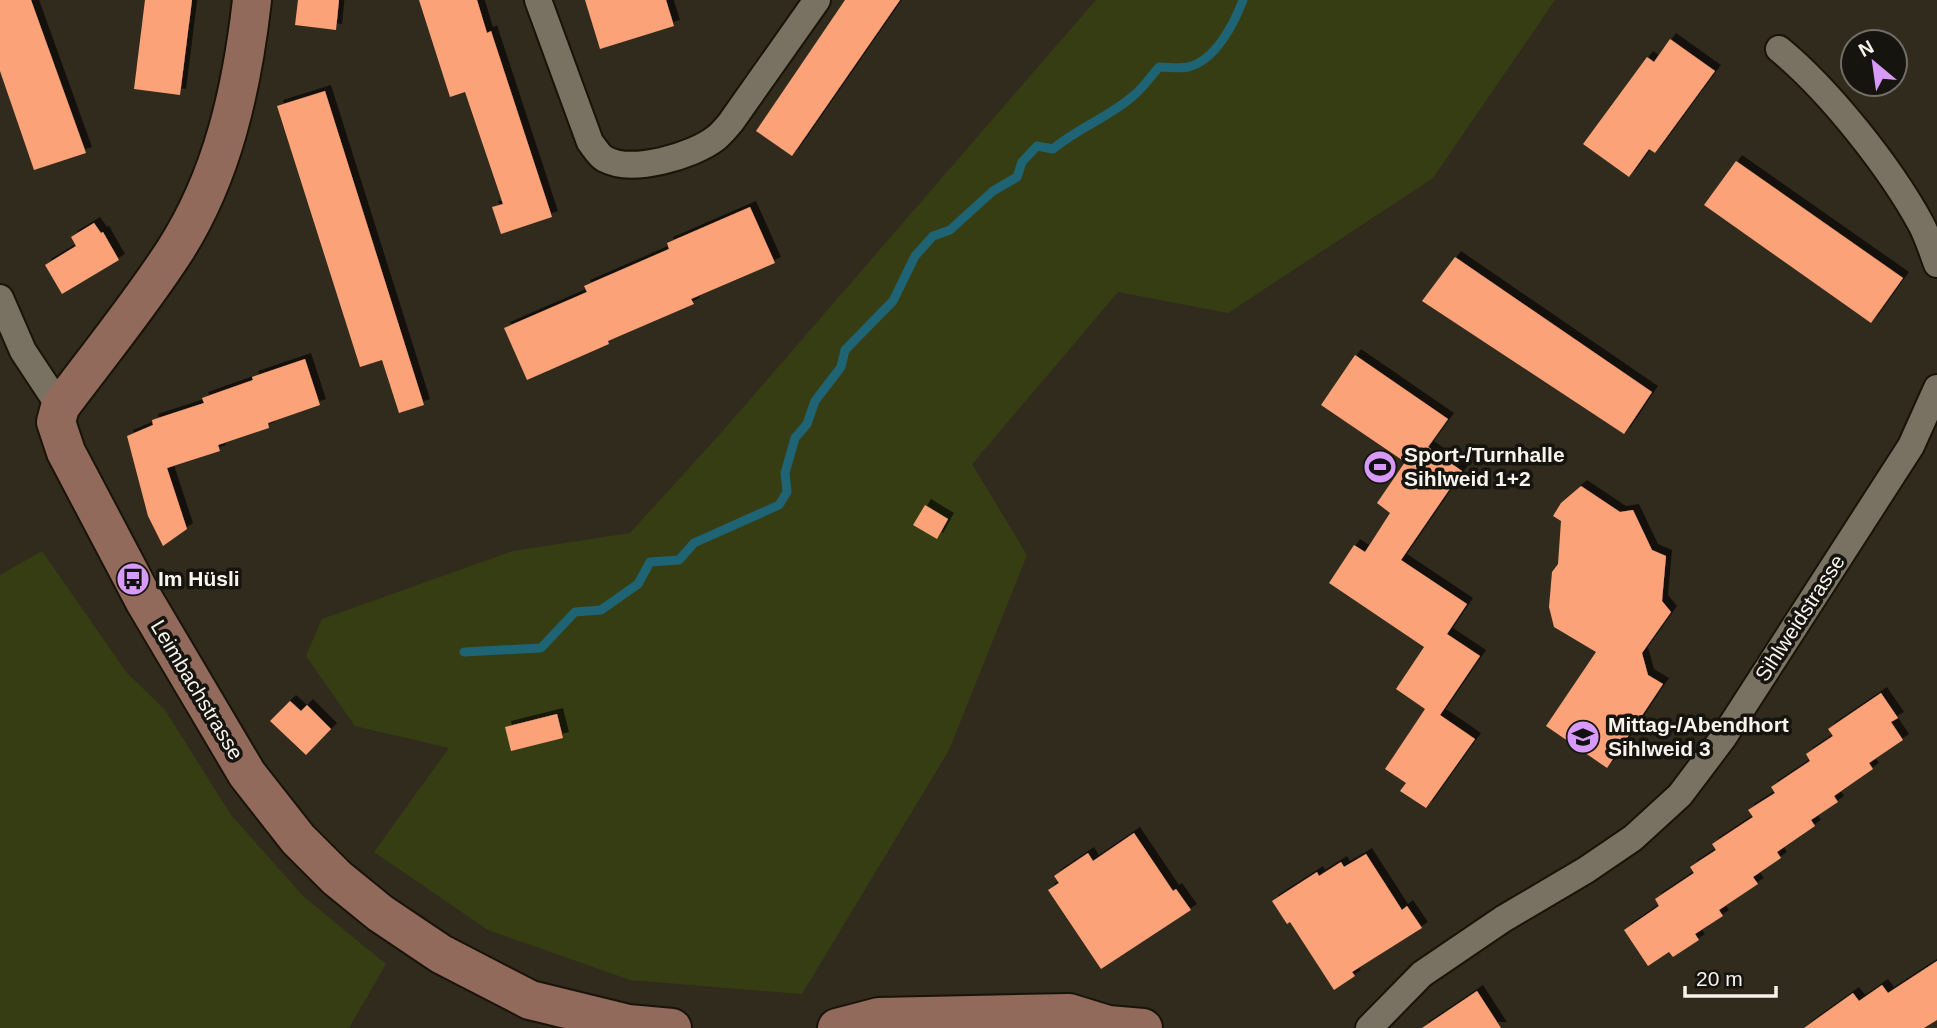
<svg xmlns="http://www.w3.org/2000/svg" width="1937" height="1028" font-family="Arial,sans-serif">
  <defs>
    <filter id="shadow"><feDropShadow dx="6" dy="-6" stdDeviation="0" flood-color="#0009"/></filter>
  </defs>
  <rect width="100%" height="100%" fill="#312b1e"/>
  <g fill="#373d13">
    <path d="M 1096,0 L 1555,0 L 1433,178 L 1228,313 L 1118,292 L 972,464 L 1027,555 L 949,750 L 802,994 L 630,980 L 488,930 L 374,852 L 449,748 L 355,726 L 306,656 L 322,619 L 513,551 L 630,533 L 721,433 Z"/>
    <path d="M 42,551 L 127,673 L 165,710 L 231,815 L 304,897 L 386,964 L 349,1028 L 0,1028 L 0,575 Z"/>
  </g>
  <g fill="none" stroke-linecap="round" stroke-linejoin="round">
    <path stroke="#1e6475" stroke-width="9" d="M 464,652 L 541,648 L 575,612 L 601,610 L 638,584 L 650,562 L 679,560 L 694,543 L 779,505 L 787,492 L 785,473 L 795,438 L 807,424 L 815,401 L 841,367 L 845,350 L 893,301 L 915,256 L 933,236 L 950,230 L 993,191 L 1017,177 L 1022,162 L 1037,146 L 1053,149 C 1078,128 1109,117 1133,96 C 1143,88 1151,76 1159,67 C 1168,67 1179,69 1188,67 C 1215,61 1234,24 1243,0"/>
  </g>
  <g fill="#fba279" filter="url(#shadow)">
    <path d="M 0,0 L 31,0 L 86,153 L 34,170 L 0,71 Z"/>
    <path d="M 145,0 L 192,0 L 180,95 L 134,89 Z"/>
    <path d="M 298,0 L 339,0 L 336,30 L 295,25 Z"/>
    <path d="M 419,0 L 477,0 L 487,33 L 491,31 L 552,217 L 501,234 L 492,207 L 503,204 L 465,92 L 450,97 Z"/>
    <path d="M 585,0 L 666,0 L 674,26 L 600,49 Z"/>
    <path d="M 845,0 L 900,0 L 792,156 L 756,131 Z"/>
    <path d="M 1670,39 L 1715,71 L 1655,153 L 1649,149 L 1629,177 L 1583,144 L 1647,57 L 1654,62 Z"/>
    <path d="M 325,91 L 424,405 L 399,413 L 382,360 L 360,367 L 277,106 Z"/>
    <path d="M 1736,161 L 1903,278 L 1871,323 L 1704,205 Z"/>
    <path d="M 750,207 L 775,263 L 691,299 L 694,304 L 608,341 L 609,344 L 527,380 L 504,328 L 587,292 L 584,286 L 669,249 L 667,243 Z"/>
    <path d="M 94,223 L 101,233 L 103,232 L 119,260 L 62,294 L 45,265 L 76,246 L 71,237 Z"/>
    <path d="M 1455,257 L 1652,392 L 1624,434 L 1422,301 Z"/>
    <path d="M 1355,355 L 1448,419 L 1428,447 L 1462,471 L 1401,560 L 1467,604 L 1447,634 L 1480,656 L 1440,715 L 1475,739 L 1426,808 L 1400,791 L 1406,783 L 1385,769 L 1425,709 L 1396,689 L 1424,647 L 1329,583 L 1354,545 L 1365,552 L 1390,513 L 1377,503 L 1405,462 L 1321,405 Z"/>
    <path d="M 305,359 L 320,405 L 268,423 L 269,428 L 218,445 L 220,451 L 167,468 L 187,529 L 163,546 L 148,516 L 127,436 L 153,425 L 152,420 L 204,403 L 202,398 L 253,380 L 252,377 Z"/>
    <path d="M 1581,486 L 1620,512 L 1633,510 L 1652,550 L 1666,556 L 1662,601 L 1671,612 L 1642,653 L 1648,675 L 1663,684 L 1607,768 L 1546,726 L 1596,652 L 1554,627 L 1549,607 L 1552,572 L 1558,564 L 1561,521 L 1553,516 L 1561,503 Z"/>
    <path d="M 925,505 L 948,519 L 937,539 L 913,525 Z"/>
    <path d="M 1881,693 L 1898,718 L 1891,722 L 1903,740 L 1869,763 L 1873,769 L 1834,796 L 1838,802 L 1811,820 L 1815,826 L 1777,852 L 1781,858 L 1753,877 L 1758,884 L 1719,910 L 1723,916 L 1695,934 L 1699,940 L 1673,957 L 1669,952 L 1648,966 L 1624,930 L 1659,906 L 1655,899 L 1694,873 L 1690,867 L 1716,850 L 1712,844 L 1753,817 L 1748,810 L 1775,793 L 1771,787 L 1810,761 L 1806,754 L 1833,736 L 1828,729 Z"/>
    <path d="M 290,701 L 301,711 L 307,705 L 331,729 L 306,755 L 270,721 Z"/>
    <path d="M 557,714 L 563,738 L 511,751 L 505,727 Z"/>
    <path d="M 1134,833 L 1173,891 L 1176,889 L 1191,910 L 1101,969 L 1048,890 L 1059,883 L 1054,876 L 1088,853 L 1093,861 Z"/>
    <path d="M 1366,854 L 1402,910 L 1407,906 L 1422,928 L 1352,972 L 1355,976 L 1334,990 L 1290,922 L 1287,924 L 1272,901 L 1317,872 L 1319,876 L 1341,862 L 1344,867 Z"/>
    <path d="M 1937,961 L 1937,1020 L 1924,1028 L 1804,1028 L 1853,993 L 1859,1001 L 1882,985 L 1888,993 Z"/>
    <path d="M 1477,991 L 1501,1028 L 1422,1028 Z"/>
  </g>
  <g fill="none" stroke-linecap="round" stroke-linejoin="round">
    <defs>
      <g id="street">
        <path d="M 538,0 L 590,142 C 594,147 599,156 605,159 C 632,174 693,156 716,138 C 722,133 727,127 731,122 L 817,0"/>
        <path d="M 1779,49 C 1829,90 1890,167 1921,224 C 1928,237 1932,251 1937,264"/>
        <path d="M 0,298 L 23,351 L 60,407"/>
        <path d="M 1369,1028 L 1422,974 L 1503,919 L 1586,870 L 1633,838 L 1680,795 L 1723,738 L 1911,446 L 1937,388"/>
      </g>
      <g id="secondary">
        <path d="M 252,0 C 242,88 223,176 174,252 C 139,306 98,356 60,407 L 56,422 L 66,452 L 144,600 L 247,774 L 298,839 L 337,878 L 380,913 L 441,954 L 530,1000 L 628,1024 L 672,1028"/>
        <path d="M 837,1028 L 879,1017 L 1069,1013 L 1108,1025 L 1143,1028"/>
      </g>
    </defs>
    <use href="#street" stroke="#191308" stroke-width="30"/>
    <use href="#secondary" stroke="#191308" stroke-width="42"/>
    <use href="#street" stroke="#797263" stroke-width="26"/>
    <use href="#secondary" stroke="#926a5c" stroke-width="38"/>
  </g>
  <defs>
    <symbol id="stadium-disc" viewBox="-11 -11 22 22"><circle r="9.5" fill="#d89af8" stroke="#16140e"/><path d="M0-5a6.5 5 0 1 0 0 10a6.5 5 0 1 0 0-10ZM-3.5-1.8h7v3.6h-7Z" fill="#111"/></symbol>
    <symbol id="bus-disc" viewBox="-11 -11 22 22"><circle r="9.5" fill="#d89af8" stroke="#16140e"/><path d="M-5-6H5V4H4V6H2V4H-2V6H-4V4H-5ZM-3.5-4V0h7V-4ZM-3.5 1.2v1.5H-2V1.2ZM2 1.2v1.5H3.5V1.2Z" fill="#111"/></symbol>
    <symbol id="school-disc" viewBox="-11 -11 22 22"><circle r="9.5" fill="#d89af8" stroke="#16140e"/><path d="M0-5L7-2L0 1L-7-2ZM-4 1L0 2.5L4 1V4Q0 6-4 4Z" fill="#111"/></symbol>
  </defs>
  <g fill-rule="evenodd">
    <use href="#stadium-disc" x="1361" y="448" width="38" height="38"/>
    <use href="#bus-disc" x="114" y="560" width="38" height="38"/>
    <use href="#school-disc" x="1564" y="718" width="38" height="38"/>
  </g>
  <g text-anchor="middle" stroke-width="7" stroke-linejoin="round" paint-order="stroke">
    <g font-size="21" font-weight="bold" fill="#f8f4ec" stroke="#16140e" text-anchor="start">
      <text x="1404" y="462">Sport-/Turnhalle<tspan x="1404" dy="24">Sihlweid 1+2</tspan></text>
      <text x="158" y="586">Im Hüsli</text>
      <text x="1608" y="732">Mittag-/Abendhort<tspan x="1608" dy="24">Sihlweid 3</tspan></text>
    </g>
    <g font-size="21" fill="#f8f4ec" stroke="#16140e">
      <text transform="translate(1800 618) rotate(-57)" y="7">Sihlweidstrasse</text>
      <text transform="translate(197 690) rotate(59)" y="7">Leimbachstrasse</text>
    </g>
  </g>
  <g transform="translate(1874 63) rotate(331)"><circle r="33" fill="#16140e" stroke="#706e67" stroke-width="2"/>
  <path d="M0-5L12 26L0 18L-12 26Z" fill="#d89af8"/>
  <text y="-10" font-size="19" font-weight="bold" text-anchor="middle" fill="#f8f4ec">N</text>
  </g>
  <path d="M1685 986v10h91v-10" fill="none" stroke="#f8f4ec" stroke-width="3.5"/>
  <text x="1696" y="986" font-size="21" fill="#f8f4ec" stroke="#16140e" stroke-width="5" paint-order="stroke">20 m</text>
</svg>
